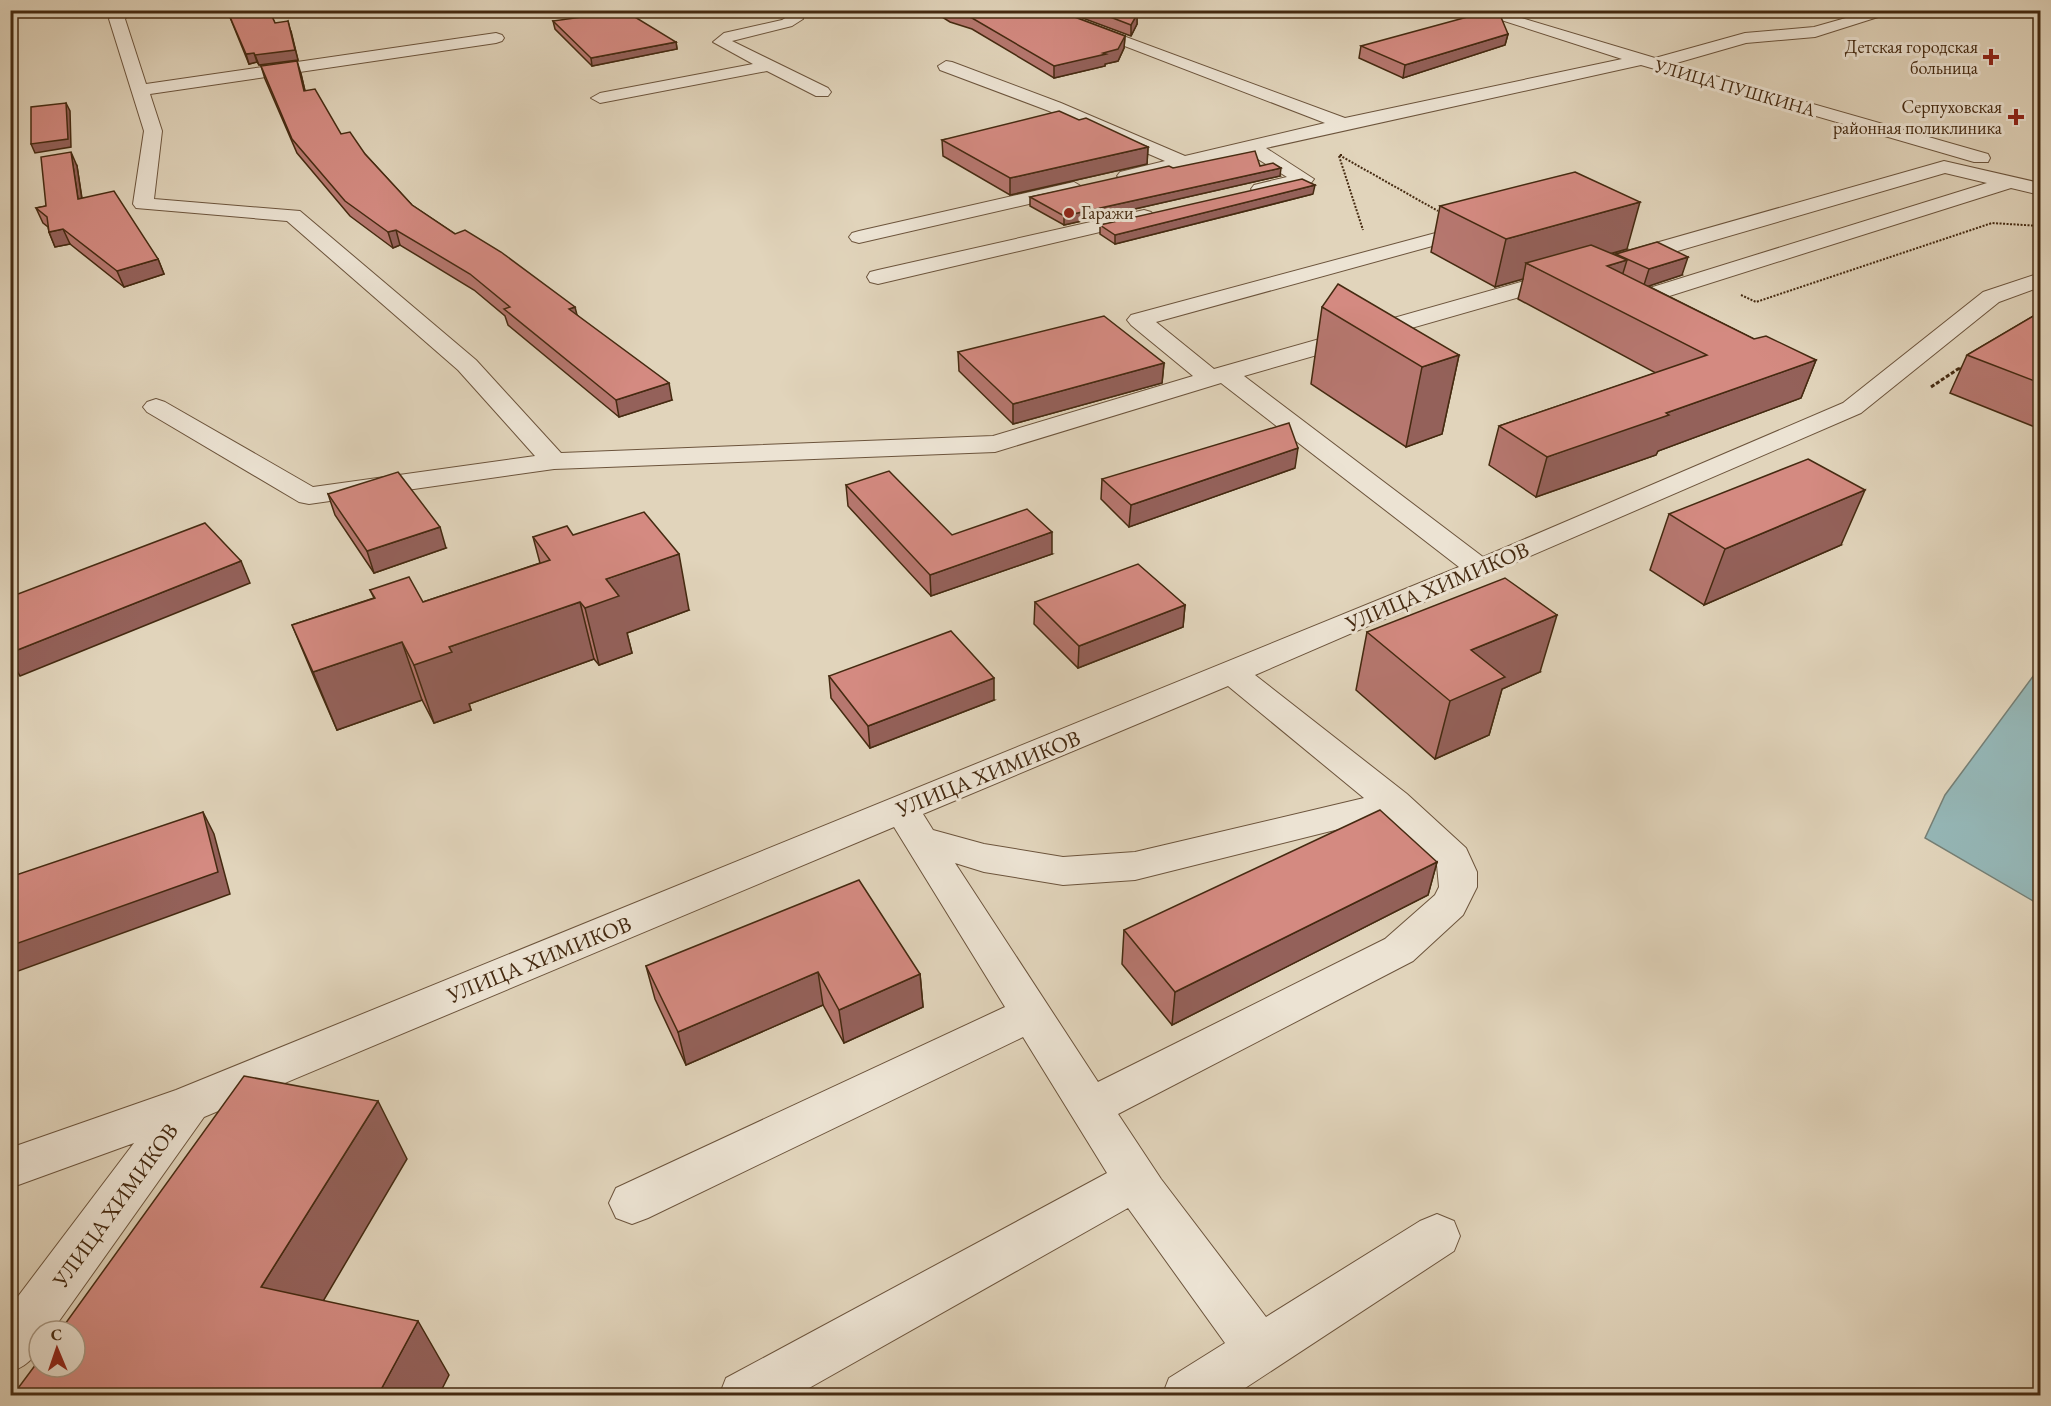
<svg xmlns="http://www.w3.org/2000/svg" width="2051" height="1406" font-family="'EB Garamond',serif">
  <rect width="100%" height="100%" fill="#e1d4bb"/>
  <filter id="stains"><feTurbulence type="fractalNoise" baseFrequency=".00333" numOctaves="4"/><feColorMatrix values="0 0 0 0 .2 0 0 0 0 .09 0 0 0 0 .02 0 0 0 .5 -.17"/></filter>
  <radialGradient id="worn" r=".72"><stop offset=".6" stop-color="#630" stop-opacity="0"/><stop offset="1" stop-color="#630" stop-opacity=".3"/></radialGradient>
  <path fill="#95b7b7" stroke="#757f75" stroke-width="1.5" d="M 2040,667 L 2040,905 L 1925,838 L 1945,795 Z"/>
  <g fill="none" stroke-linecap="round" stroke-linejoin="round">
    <defs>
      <g id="minor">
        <path d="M 116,10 L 131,10 L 125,19 L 146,84 L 496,33 L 502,35 L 504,38 L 502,41 L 496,43 L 150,94 L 162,131 L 154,199 L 300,211 L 476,360 L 561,453 L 993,436 L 1193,376 L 1131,325 L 1127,320 L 1131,315 L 1469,224 L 1476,226 L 1479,230 L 1476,234 L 1156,322 L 1214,369 L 1556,272 L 1572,272 L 1575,277 L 1572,282 L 1244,376 L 1483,557 L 1843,403 L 1983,292 L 2040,273 L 2040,287 L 1999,302 L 1861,413 L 1255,675 L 1407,794 L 1466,848 L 1477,872 L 1477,887 L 1463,915 L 1413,961 L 1118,1114 L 1161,1179 L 1266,1317 L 1420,1221 L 1437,1214 L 1454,1221 L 1460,1236 L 1454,1251 L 1233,1396 L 1162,1396 L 1169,1378 L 1225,1343 L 1128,1208 L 795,1396 L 719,1396 L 726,1378 L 1107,1173 L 1023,1037 L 648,1218 L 632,1224 L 616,1218 L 609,1203 L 616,1188 L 1005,1007 L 894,827 L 204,1117 L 52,1331 L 39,1331 C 39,1354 32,1364 10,1372 L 10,1307 L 134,1143 L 10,1188 L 10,1148 L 176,1090 L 1459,567 L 1221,383 L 995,452 L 554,469 L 309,504 L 299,502 L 147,412 L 143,407 L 147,402 L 156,399 L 165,402 L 313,487 L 535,456 L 458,370 L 287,221 L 136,208 L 133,204 L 144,131 L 109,19 ZM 1228,686 L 1364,798 L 1135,852 L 1063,857 L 984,844 L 933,830 L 923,814 ZM 1387,817 L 1437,865 L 1439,887 L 1435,895 L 1385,939 L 1098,1082 L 955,863 L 984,872 L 1063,885 L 1135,880 Z"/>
        <path d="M 786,10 L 801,10 L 803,19 L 792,26 L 732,41 L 828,88 L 831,92 L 828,96 L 816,96 L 767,71 L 600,103 L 591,98 L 600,93 L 753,64 L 713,42 L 724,33 L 782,20 L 787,17 Z"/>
        <path d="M 1031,10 L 1053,10 L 1345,118 L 1622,59 L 1470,10 L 1495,10 L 1655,58 L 1745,33 L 1814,27 L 1874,10 L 1900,10 L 1815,37 L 1746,43 L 1673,64 L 1988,154 L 1990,158 L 1988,162 L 1974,162 L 1641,65 L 1266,148 L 1314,179 L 1311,183 L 1261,195 L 1254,193 L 1251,189 L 1254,185 L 1287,177 L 1248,153 L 1127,182 L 1117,176 L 1120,172 L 1165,161 L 1049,111 L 940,70 L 938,66 L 946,61 L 952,62 L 1061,103 L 1185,156 L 1325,123 Z"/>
        <path d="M 1944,161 L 2040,183 L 2040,195 L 2011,188 L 1641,305 L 1610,292 L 1607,287 L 1610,282 L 1618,280 L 1643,290 L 1987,183 L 1945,173 L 1633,264 L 1617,264 L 1614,259 L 1617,254 Z"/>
        <path d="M 1074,182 L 1084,188 L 1081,192 L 859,243 L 852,241 L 849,237 L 852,233 L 859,231 Z"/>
        <path d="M 1144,210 L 1151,212 L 1154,216 L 1151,220 L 878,284 L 870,282 L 867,277 L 870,272 L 878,270 Z"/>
      </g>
    </defs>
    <use href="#minor" stroke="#6c543c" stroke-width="2"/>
    <g stroke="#452a11" stroke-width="2" stroke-dasharray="2 1.5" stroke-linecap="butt">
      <path d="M 1342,155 L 1339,155 L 1438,211"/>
      <path d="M 1339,156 L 1363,230"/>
      <path d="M 1741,295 L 1756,302 L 1992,223 L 2040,226"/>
      <path d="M 1959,369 L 1965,365"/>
    </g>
    <path stroke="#452a11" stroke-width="3" stroke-dasharray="4 2" stroke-linecap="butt" d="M 1931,387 L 1961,367"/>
    <use href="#minor" fill="#ece3d3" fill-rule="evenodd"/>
  </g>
  <g fill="#b6776f" stroke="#452a11" stroke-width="1.5">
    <path d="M 227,10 L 269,10 L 275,23 L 291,31 L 298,60 L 259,65 L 257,62 L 249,64 Z"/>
    <path d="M 931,10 L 1056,10 L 1125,36 L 1124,48 L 1118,61 L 1105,64 L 1105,66 L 1054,78 L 972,29 L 950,22 Z"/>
    <path d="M 1061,10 L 1140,10 L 1140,16 L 1137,17 L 1137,24 L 1131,36 Z"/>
    <path d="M 553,21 L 676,42 L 677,49 L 592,66 L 555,29 Z"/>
    <path d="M 1508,34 L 1505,45 L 1403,78 L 1359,58 L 1361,46 Z"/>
    <path d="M 261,66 L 301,74 L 305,91 L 341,134 L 365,154 L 412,205 L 577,315 L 672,400 L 619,417 L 508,325 L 505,316 L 474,290 L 400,245 L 393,248 L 350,216 L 297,153 L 265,79 Z"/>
    <path d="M 1079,120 L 1148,147 L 1147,164 L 1010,195 L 943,156 L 942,140 Z"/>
    <path d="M 77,166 L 82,198 L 158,259 L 164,274 L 124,287 L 70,244 L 55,247 L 49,232 L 48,227 L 43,223 L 36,208 L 46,206 Z"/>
    <path d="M 1260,166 L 1280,176 L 1064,225 L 1030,206 L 1030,197 L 1173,168 Z"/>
    <path d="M 1313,194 L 1115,244 L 1100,234 L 1100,225 Z"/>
    <path d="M 1440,206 L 1627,249 L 1611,254 L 1615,255 L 1616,254 L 1682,275 L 1648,286 L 1754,339 L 1816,360 L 1801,398 L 1658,451 L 1656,455 L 1536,497 L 1489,465 L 1499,426 L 1656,373 L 1518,299 L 1523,279 L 1495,287 L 1431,252 Z"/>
    <path d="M 1322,307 L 1459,355 L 1442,434 L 1406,447 L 1311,384 Z"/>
    <path d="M 2040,312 L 2040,429 L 1950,393 L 1967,355 Z"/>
    <path d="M 958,352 L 1164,363 L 1162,383 L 1013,424 L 959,371 Z"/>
    <path d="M 1295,468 L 1129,527 L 1101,499 L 1102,479 Z"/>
    <path d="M 846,485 L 952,535 L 1052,554 L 931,596 L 848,506 Z"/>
    <path d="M 328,494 L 446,548 L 374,573 L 335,515 Z"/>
    <path d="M 1669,514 L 1841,545 L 1704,605 L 1650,570 Z"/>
    <path d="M 573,535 L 689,610 L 627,633 L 632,653 L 599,665 L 594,659 L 469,704 L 471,710 L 434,723 L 422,700 L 337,730 L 316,682 L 292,625 L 374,598 L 370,590 L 423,602 L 540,563 L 533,537 Z"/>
    <path d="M 1035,602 L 1185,605 L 1183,627 L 1078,668 L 1034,624 Z"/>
    <path d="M 1367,632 L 1540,672 L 1502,689 L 1489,735 L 1435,759 L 1356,690 Z"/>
    <path d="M 829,676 L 994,700 L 870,748 L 831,698 Z"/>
    <path d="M 1437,862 L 1428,895 L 1172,1025 L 1122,964 L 1124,930 Z"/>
    <path d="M 646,966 L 920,974 L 923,1007 L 844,1043 L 823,1005 L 686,1065 L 655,999 Z"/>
  </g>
  <g fill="#94615a" stroke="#452a11" stroke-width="1.5">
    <path d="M 1125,10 L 1140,10 L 1140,16 L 1137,17 L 1137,24 L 1131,36 L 1131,25 Z"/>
    <path d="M 288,21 L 298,60 L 259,65 L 255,55 Z"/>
    <path d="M 1508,34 L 1505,45 L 1403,78 L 1405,65 Z"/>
    <path d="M 1125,36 L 1124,48 L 1118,61 L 1105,64 L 1105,66 L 1054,78 L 1054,66 L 1103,53 Z"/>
    <path d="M 676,42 L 677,49 L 592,66 L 591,58 Z"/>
    <path d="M 254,53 L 257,62 L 249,64 L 246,54 Z"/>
    <path d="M 297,61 L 301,74 L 308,104 L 304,91 Z"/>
    <path d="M 66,103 L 70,111 L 71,147 L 35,153 L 31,144 Z"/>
    <path d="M 1148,147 L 1147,164 L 1010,195 L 1010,178 Z"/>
    <path d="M 71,152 L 77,166 L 84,214 L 78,199 Z"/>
    <path d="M 1281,168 L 1280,176 L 1064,225 L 1064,216 Z"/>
    <path d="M 1315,185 L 1313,194 L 1115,244 L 1115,235 Z"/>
    <path d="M 1640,202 L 1627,249 L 1545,272 L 1526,263 L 1523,279 L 1495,287 L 1506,239 Z"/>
    <path d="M 63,229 L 70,244 L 55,247 L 49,232 Z"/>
    <path d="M 396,230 L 400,245 L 393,248 L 388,232 Z"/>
    <path d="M 1688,257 L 1682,275 L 1643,288 L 1649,269 Z"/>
    <path d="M 158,259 L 164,274 L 124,287 L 117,271 Z"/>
    <path d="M 1627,260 L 1616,296 L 1607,266 Z"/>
    <path d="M 575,307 L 579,323 L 569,309 Z"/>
    <path d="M 1459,355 L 1442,434 L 1406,447 L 1422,367 Z"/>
    <path d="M 1816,360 L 1801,398 L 1658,451 L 1656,455 L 1536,497 L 1547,457 L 1666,413 Z"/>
    <path d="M 1164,363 L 1162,383 L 1013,424 L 1013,404 Z"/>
    <path d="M 669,383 L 672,400 L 619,417 L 616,400 Z"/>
    <path d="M 1298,448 L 1295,468 L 1129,527 L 1131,505 Z"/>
    <path d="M 1865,490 L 1841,545 L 1704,605 L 1725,549 Z"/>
    <path d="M 440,527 L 446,548 L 374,573 L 367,551 Z"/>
    <path d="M 1052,532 L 1052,554 L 931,596 L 930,575 Z"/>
    <path d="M 679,554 L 689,610 L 627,633 L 632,653 L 599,665 L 585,608 L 606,579 Z"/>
    <path d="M 241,561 L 250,583 L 20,676 L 10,660 L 10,653 Z"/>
    <path d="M 580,602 L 594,659 L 469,704 L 471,710 L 434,723 L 414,665 L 449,647 Z"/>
    <path d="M 1185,605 L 1183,627 L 1078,668 L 1079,646 Z"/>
    <path d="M 1557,615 L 1540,672 L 1502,689 L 1489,735 L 1435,759 L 1450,701 L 1471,650 Z"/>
    <path d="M 402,642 L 422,700 L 337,730 L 313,672 Z"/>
    <path d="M 994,678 L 994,700 L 870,748 L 868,726 Z"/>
    <path d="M 203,812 L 214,834 L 230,894 L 10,974 L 10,946 Z"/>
    <path d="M 1437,862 L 1428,895 L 1172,1025 L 1175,992 Z"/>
    <path d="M 818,972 L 823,1005 L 686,1065 L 678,1032 Z"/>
    <path d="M 920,974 L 923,1007 L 844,1043 L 839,1010 Z"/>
    <path d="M 378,1101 L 407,1159 L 299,1342 L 261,1287 Z"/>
    <path d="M 418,1321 L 449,1375 L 439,1395 L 378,1395 Z"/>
  </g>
  <g fill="#d48a81" stroke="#452a11" stroke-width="1.5">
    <path d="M 227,10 L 269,10 L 275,23 L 288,21 L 295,50 L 255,55 L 254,53 L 246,54 Z"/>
    <path d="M 950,10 L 1056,10 L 1125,36 L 1118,49 L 1103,53 L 1106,54 L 1054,66 L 972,18 Z"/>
    <path d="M 1092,10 L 1131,10 L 1138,13 L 1131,25 Z"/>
    <path d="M 1493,10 L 1498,10 L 1508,34 L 1405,65 L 1361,46 Z"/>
    <path d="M 625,11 L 676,42 L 591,58 L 553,21 Z"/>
    <path d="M 297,61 L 304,91 L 315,89 L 341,134 L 350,132 L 365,154 L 412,205 L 455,234 L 465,230 L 501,252 L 575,307 L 569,309 L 669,383 L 616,400 L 504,309 L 510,307 L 470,274 L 396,230 L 388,232 L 345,201 L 292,139 L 261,66 Z"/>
    <path d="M 66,103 L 68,139 L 31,144 L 31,107 Z"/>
    <path d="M 1059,111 L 1079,120 L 1086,118 L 1148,147 L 1010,178 L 942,140 Z"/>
    <path d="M 1255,151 L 1260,166 L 1273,163 L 1281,168 L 1064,216 L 1030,197 L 1169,166 L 1173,168 Z"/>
    <path d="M 71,152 L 78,199 L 114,191 L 158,259 L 117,271 L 63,229 L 49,232 L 47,217 L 36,208 L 46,206 L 41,157 Z"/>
    <path d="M 1575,172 L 1640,202 L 1506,239 L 1440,206 Z"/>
    <path d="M 1302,179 L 1315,185 L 1115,235 L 1100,225 Z"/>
    <path d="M 1657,242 L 1688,257 L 1649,269 L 1616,254 Z"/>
    <path d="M 1591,245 L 1627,260 L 1607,266 L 1754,339 L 1766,336 L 1816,360 L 1666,413 L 1669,415 L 1547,457 L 1499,426 L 1707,355 L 1526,263 Z"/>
    <path d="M 1338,284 L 1459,355 L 1422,367 L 1322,307 Z"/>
    <path d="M 2040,312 L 2040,383 L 1967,355 Z"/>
    <path d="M 1104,316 L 1164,363 L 1013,404 L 958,352 Z"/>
    <path d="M 1289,423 L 1298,448 L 1131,505 L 1102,479 Z"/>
    <path d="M 1808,459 L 1865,490 L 1725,549 L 1669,514 Z"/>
    <path d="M 889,471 L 952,535 L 1027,509 L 1052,532 L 930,575 L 846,485 Z"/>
    <path d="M 398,472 L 440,527 L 367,551 L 328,494 Z"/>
    <path d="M 644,512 L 679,554 L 606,579 L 619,596 L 585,608 L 580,602 L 449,647 L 452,652 L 414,665 L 402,642 L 313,672 L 292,625 L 375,598 L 370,590 L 409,577 L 423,602 L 550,560 L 533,537 L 567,526 L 573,535 Z"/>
    <path d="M 205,523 L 241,561 L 10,653 L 10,597 Z"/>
    <path d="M 1138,564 L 1185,605 L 1079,646 L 1035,602 Z"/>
    <path d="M 1505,578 L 1557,615 L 1471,650 L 1505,677 L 1450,701 L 1367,632 Z"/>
    <path d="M 951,631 L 994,678 L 868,726 L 829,676 Z"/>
    <path d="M 1380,810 L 1437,862 L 1175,992 L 1124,930 Z"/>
    <path d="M 203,812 L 218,872 L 10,946 L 10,877 Z"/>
    <path d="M 859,880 L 920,974 L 839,1010 L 818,972 L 678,1032 L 646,966 Z"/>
    <path d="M 244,1076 L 378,1101 L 261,1287 L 418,1321 L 378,1395 L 13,1395 L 39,1360 L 39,1367 L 75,1367 L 75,1331 L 60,1331 Z"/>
  </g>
  <g fill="#8f2418" stroke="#ece3d3" stroke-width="2">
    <path d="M1988 48h6v6h6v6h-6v6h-6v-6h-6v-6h6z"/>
    <path d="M2013 108h6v6h6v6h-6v6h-6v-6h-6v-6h6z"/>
    <circle cx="1069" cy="213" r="6"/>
  </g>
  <g text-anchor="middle" stroke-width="6" stroke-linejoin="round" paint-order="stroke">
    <g font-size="18" fill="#452a11" stroke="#ece3d3" text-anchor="end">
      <text x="1978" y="53">Детская городская<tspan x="1978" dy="21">больница</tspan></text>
      <text x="2002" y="113">Серпуховская<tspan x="2002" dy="21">районная поликлиника</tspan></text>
      <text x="1081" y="219" text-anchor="start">Гаражи</text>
    </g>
    <g font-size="18" fill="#452a11" stroke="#ece3d3">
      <text transform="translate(1735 88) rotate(16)" y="6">УЛИЦА ПУШКИНА</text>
    </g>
    <g font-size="22" fill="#452a11" stroke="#ece3d3">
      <text transform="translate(1437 586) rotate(-23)" y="8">УЛИЦА ХИМИКОВ</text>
      <text transform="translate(988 773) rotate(-22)" y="8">УЛИЦА ХИМИКОВ</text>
      <text transform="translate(539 959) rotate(-22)" y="8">УЛИЦА ХИМИКОВ</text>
      <text transform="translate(115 1205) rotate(-54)" y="8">УЛИЦА ХИМИКОВ</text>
    </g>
  </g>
  <rect width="2051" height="1406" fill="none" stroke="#e1d4bb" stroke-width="36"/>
  <rect x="12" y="12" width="2027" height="1382" fill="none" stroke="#452a11" stroke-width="3"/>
  <rect x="18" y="18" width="2015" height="1370" fill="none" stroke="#452a11" stroke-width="1.5"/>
  <g transform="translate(57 1349) rotate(358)"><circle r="28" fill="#ece3d3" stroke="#a99985" stroke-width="1.5"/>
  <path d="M0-4.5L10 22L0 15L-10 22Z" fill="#8f2418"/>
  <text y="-9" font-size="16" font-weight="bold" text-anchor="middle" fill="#452a11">С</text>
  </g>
  <rect width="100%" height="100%" filter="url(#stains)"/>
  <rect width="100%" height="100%" fill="url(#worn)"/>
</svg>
